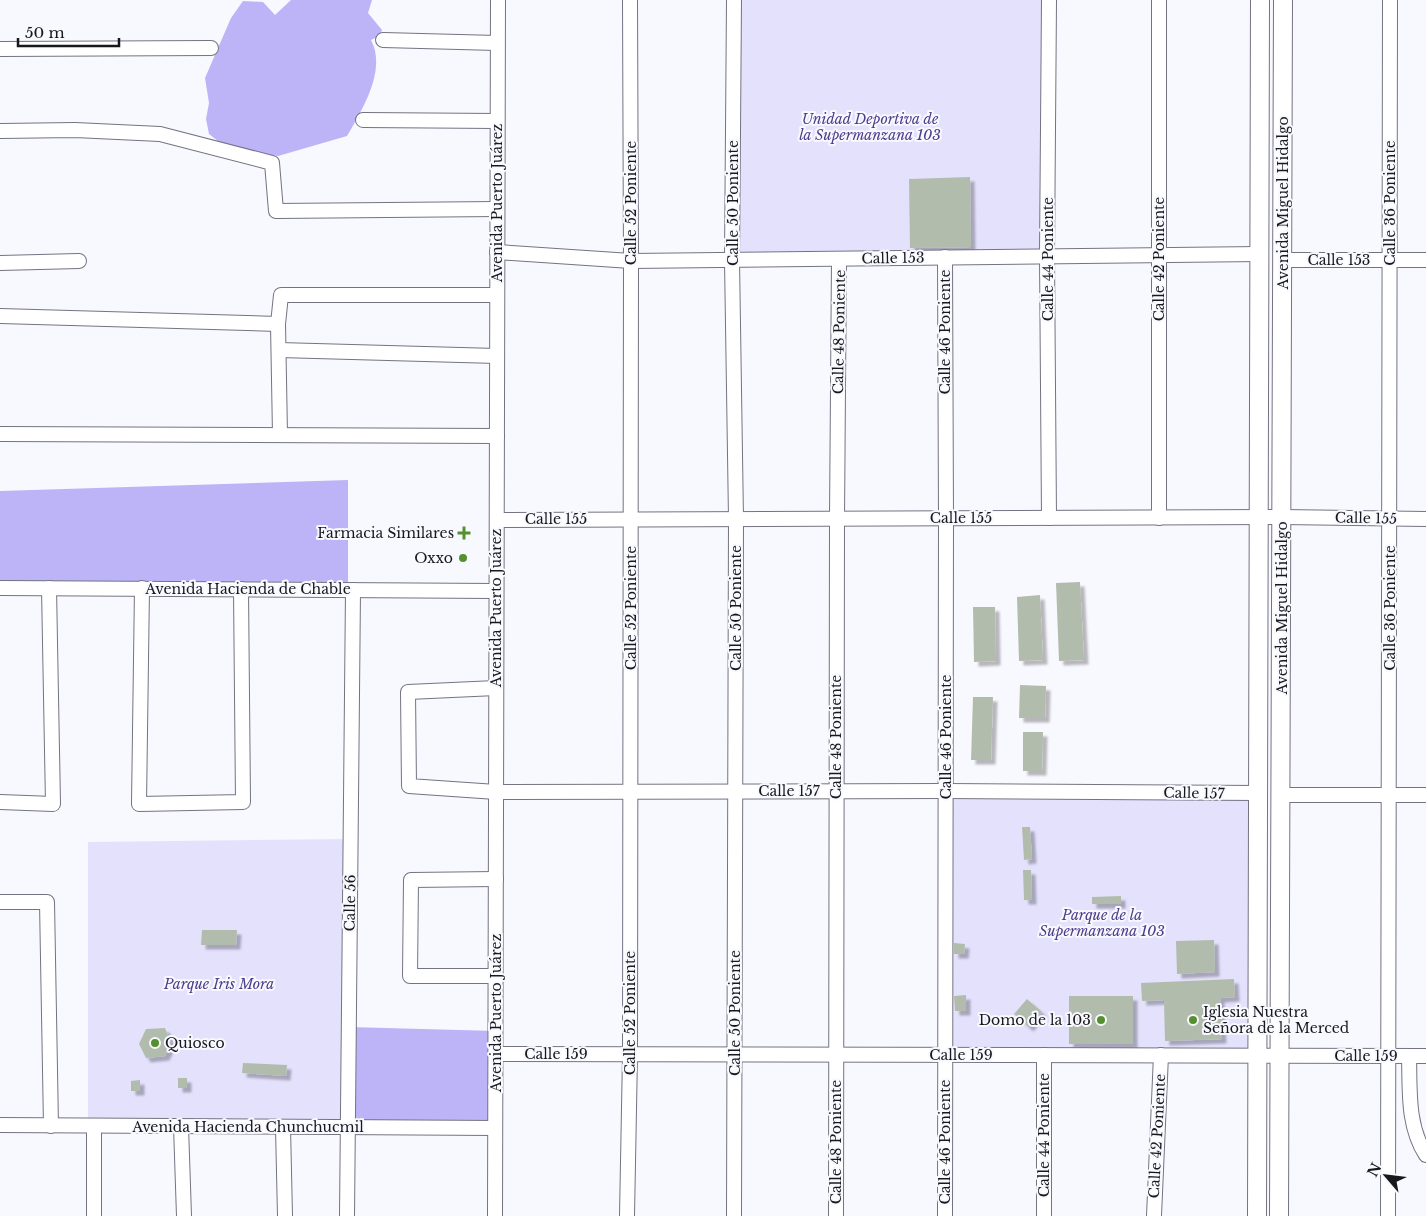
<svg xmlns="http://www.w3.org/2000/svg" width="1426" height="1216" font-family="'Libre Baskerville',serif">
  <defs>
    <filter id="shadow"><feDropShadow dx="4.5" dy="4.5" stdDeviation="1" flood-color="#0004"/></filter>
  </defs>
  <rect width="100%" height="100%" fill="#f8f8ff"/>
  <g fill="#e4e1fd">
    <path d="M 737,0 L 1047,0 L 1045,253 L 736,256 Z"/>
    <path d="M 946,792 L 1258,794 L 1257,1055 L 945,1054 Z"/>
    <path d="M 351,839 L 348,1127 L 88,1126 L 88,842 Z"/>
  </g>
  <g fill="#bdb4f7">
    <path d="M 291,0 L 372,0 L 368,13 L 382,30 L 379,38 L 375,38 L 371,40 C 387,70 362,110 347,136 L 278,156 L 228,149 L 209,134 L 206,119 L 209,103 L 205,78 L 231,18 L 243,1 L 263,2 L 275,15 Z"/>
    <path d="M 348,480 L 348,583 L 0,583 L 0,491 Z"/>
    <path d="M 349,1027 L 496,1031 L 495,1128 L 348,1127 Z"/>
  </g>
  <g fill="#b2bcad" filter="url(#shadow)">
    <path d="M 970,177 L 971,247 L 910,248 L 909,179 Z"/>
    <path d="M 1080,582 L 1084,660 L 1059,661 L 1056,583 Z"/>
    <path d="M 1040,595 L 1043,660 L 1019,661 L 1017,597 Z"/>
    <path d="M 973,607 L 995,607 L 996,661 L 974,662 Z"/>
    <path d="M 1020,685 L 1046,686 L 1045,718 L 1019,718 Z"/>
    <path d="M 973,697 L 993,697 L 991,760 L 971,760 Z"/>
    <path d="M 1023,732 L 1043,732 L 1042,771 L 1023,771 Z"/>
    <path d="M 1022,827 L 1030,827 L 1032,859 L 1024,860 Z"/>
    <path d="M 1023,870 L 1031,870 L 1032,900 L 1024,900 Z"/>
    <path d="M 1121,896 L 1121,904 L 1092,904 L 1092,897 Z"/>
    <path d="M 202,930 L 237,930 L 236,945 L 201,945 Z"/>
    <path d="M 1214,940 L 1215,972 L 1177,974 L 1176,941 Z"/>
    <path d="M 954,943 L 965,944 L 964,954 L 954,954 Z"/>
    <path d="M 1234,979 L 1235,997 L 1220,998 L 1222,1039 L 1165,1041 L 1164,1000 L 1142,1001 L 1141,983 Z"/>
    <path d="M 966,995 L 966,1011 L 955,1011 L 954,996 Z"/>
    <rect x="1069" y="996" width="64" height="48"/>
    <path d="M 1027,999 L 1042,1012 L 1029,1027 L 1014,1014 Z"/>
    <path d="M 165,1028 L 171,1043 L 165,1056 L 146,1058 L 139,1044 L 146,1029 Z"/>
    <path d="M 243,1063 L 287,1065 L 286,1076 L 242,1073 Z"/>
    <rect x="178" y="1078" width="9" height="10"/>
    <path d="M 140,1080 L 140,1091 L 131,1091 L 131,1081 Z"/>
  </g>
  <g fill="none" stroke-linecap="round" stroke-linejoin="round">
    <defs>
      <g id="minor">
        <path d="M 1049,0 L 1047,256 L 1049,518"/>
        <path d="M 383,40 L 497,43"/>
        <path d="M 0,49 L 211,48"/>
        <path d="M 363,120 L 497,121"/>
        <path d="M 0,131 L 75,130 L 160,134 L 272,163 L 276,211 L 497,209"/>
        <path d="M 497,252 L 631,261 L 1260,254"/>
        <path d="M 945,257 L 946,518 L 945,1216"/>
        <path d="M 1283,260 L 1426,260"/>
        <path d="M 0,263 L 79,261"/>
        <path d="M 0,316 L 278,324"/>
        <path d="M 279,350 L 497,356"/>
        <path d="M 0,434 L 497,436"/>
        <path d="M 280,435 L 278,324 L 281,295 L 497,295"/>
        <path d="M 1159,518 L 1159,0"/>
        <path d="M 497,520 L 1282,517 L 1426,519"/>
        <path d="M 0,588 L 496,591"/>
        <path d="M 142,588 L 139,804 L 243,802 L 241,589"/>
        <path d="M 496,688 L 408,692 L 409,786 L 496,792 L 946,791 L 1259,793"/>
        <path d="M 1281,795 L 1426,795"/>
        <path d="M 0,802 L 53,804 L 49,588"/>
        <path d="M 0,902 L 47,902 L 51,1126"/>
        <path d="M 496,976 L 410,976 L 411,880 L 496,879"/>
        <path d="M 496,1054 L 1426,1056"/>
        <path d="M 1409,1056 C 1410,1090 1407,1126 1426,1155"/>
        <path d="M 0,1125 L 495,1128"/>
        <path d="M 94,1126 L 94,1216"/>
        <path d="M 181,1126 L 184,1216"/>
        <path d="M 283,1127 L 285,1216"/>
        <path d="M 347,1216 L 353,590"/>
        <path d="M 495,1216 L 498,0"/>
        <path d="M 627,1216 L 630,1055 L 631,261 L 630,0"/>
        <path d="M 734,1216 L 736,519 L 732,260 L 734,0"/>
        <path d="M 836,1216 L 837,519 L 839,259"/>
        <path d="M 1044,1216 L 1044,1055"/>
        <path d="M 1154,1216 L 1161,1055"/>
        <path d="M 1388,1216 L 1390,0"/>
      </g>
      <g id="major">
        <path d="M 1257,1216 L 1260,0"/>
        <path d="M 1279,1216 L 1283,0"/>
      </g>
    </defs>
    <use href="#minor" stroke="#747382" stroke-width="16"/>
    <use href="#major" stroke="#747382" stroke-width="20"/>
    <use href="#minor" stroke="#fff" stroke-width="14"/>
    <use href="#major" stroke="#fff" stroke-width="18"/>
  </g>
  <g fill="#54902f" stroke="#f8f8ff" stroke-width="2">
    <path d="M461.5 525.5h5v5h5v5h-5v5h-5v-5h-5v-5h5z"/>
    <circle cx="463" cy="558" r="5"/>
    <circle cx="1101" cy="1020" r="5"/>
    <circle cx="1193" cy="1020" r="5"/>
    <circle cx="155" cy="1043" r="5"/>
  </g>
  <g text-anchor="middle" stroke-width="4" stroke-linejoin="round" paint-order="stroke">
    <g font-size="14" font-style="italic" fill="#4e3d8a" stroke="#f8f8ff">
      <text x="870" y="124">Unidad Deportiva de<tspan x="870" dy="16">la Supermanzana 103</tspan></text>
      <text x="1102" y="920">Parque de la<tspan x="1102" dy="16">Supermanzana 103</tspan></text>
      <text x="219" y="989">Parque Iris Mora</text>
    </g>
    <g font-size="14" fill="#17171c" stroke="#f8f8ff">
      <text transform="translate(497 203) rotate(-90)" y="5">Avenida Puerto Juárez</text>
      <text transform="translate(631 203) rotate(-90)" y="5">Calle 52 Poniente</text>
      <text transform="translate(733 203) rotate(-90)" y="5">Calle 50 Poniente</text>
      <text transform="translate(1283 203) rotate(-90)" y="5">Avenida Miguel Hidalgo</text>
      <text transform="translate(1390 203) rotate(-90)" y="5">Calle 36 Poniente</text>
      <text transform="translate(893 258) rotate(-1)" y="5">Calle 153</text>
      <text transform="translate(1048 259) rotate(-90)" y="5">Calle 44 Poniente</text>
      <text transform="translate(1159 259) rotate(-90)" y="5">Calle 42 Poniente</text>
      <text x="1339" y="265">Calle 153</text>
      <text transform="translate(839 332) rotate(-89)" y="5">Calle 48 Poniente</text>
      <text transform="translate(945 332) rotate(-90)" y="5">Calle 46 Poniente</text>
      <text x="961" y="523">Calle 155</text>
      <text transform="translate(1366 518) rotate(1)" y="5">Calle 155</text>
      <text x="556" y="524">Calle 155</text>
      <text x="248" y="594">Avenida Hacienda de Chable</text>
      <text transform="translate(496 608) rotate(-90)" y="5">Avenida Puerto Juárez</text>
      <text transform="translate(631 608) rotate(-90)" y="5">Calle 52 Poniente</text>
      <text transform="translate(736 608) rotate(-90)" y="5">Calle 50 Poniente</text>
      <text transform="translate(1282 608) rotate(-90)" y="5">Avenida Miguel Hidalgo</text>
      <text transform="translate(1390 608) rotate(-90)" y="5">Calle 36 Poniente</text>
      <text transform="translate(836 737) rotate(-90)" y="5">Calle 48 Poniente</text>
      <text transform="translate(946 737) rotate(-90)" y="5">Calle 46 Poniente</text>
      <text x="789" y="796">Calle 157</text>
      <text transform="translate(1194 793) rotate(1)" y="5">Calle 157</text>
      <text transform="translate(350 903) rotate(-89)" y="5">Calle 56</text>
      <text transform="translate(496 1013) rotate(-90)" y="5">Avenida Puerto Juárez</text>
      <text transform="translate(630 1013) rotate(-90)" y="5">Calle 52 Poniente</text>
      <text transform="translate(735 1013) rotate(-90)" y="5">Calle 50 Poniente</text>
      <text x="556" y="1059">Calle 159</text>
      <text x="961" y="1060">Calle 159</text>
      <text x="1366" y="1061">Calle 159</text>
      <text x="248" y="1132">Avenida Hacienda Chunchucmil</text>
      <text transform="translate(1044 1135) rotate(-90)" y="5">Calle 44 Poniente</text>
      <text transform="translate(1157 1136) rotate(-87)" y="5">Calle 42 Poniente</text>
      <text transform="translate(836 1142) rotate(-90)" y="5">Calle 48 Poniente</text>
      <text transform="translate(945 1142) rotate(-90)" y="5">Calle 46 Poniente</text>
    </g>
    <g font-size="14" fill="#17171c" stroke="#f8f8ff" text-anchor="end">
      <text x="454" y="538">Farmacia Similares</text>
      <text x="453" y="563">Oxxo</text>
      <text x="1203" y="1017" text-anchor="start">Iglesia Nuestra<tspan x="1203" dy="16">Señora de la Merced</tspan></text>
      <text x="1091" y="1025">Domo de la 103</text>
      <text x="165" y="1048" text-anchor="start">Quiosco</text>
    </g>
  </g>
  <g transform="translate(1386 1176) rotate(298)" stroke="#f8f8ff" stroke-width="4" paint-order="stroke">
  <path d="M0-4L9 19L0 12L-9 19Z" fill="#17171c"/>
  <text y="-8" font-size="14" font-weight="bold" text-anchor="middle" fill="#17171c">N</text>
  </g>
  <path d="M18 38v8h101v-8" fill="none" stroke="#17171c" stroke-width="2.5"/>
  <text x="25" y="38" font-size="15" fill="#17171c" stroke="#f8f8ff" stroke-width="4" paint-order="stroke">50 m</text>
</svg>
